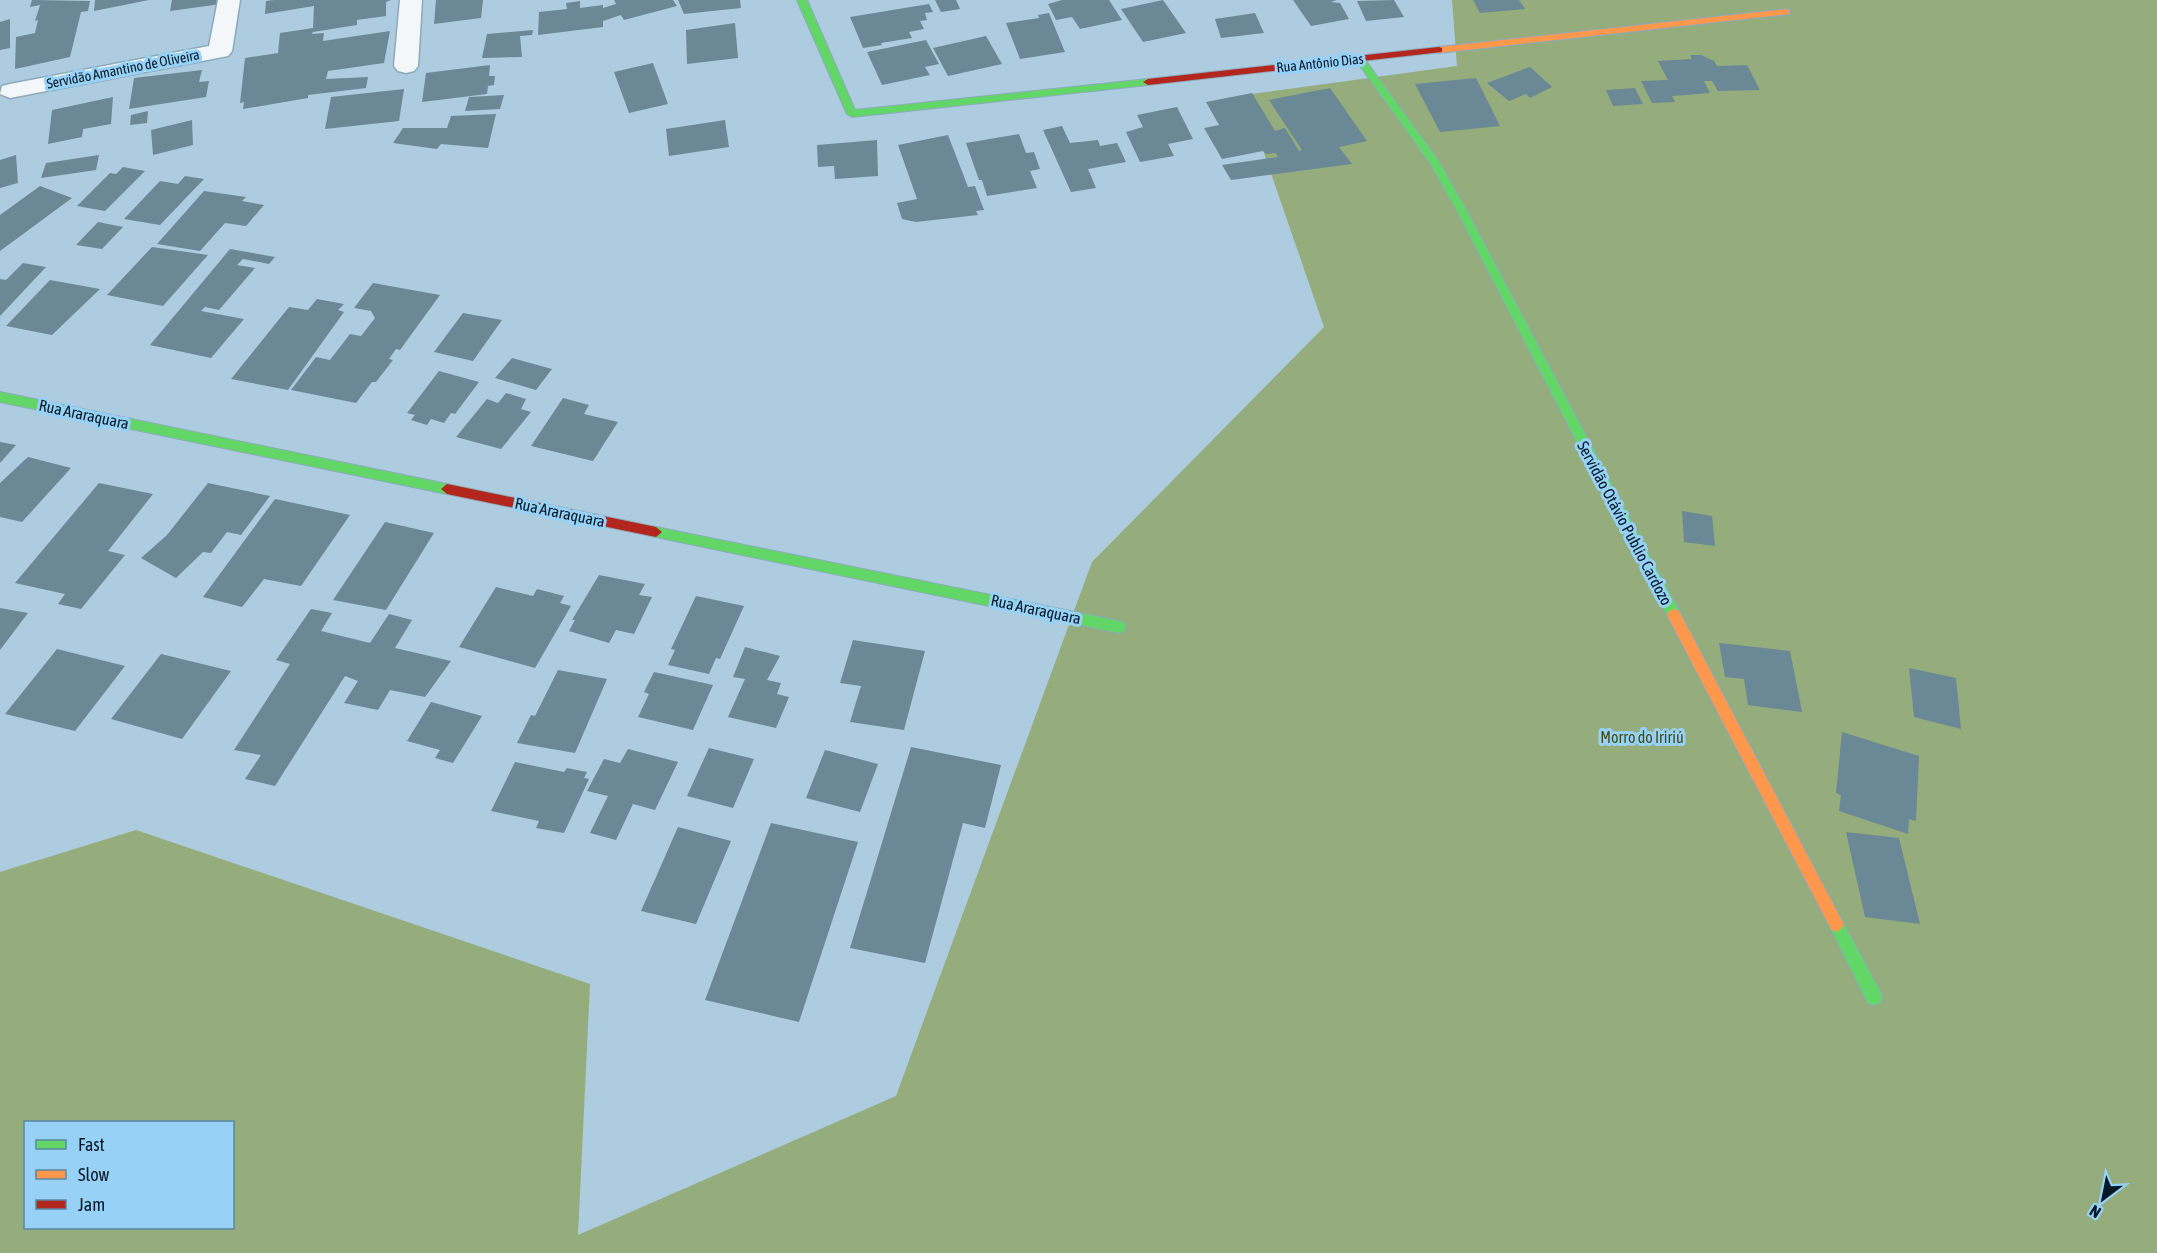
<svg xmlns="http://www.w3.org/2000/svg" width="2157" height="1253" font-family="'Asap Condensed',sans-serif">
  <rect width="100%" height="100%" fill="#adcce0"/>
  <path fill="#95ac7c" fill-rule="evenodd" d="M 1452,0 L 2157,0 L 2157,1253 L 0,1253 L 0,872 L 136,830 L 590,984 L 578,1235 L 896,1096 L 1092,562 L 1324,327 L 1244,95 L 1457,66 ZM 26,1122 L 232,1122 L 232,1228 L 26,1228 Z"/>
  <g fill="#6a8895">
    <path d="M 32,0 L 90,1 L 88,11 L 81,12 L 70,57 L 15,69 L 16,37 L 35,33 L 38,20 L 35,21 L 40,5 L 30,7 Z"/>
    <path d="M 95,0 L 149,0 L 94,11 Z"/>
    <path d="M 172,0 L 222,0 L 221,4 L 170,11 Z"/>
    <path d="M 274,0 L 391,0 L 386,2 L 386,16 L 357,20 L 357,25 L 313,32 L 312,34 L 324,33 L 323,41 L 390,31 L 384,63 L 328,71 L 326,79 L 368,77 L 366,88 L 308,95 L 308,98 L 243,109 L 244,102 L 240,103 L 245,58 L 278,53 L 280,33 L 313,28 L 314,6 L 265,14 L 266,1 Z"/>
    <path d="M 436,0 L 483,0 L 481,18 L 434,24 Z"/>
    <path d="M 614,0 L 673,0 L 677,6 L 624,20 L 621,15 L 603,21 L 603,27 L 538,35 L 539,12 L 567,9 L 566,3 L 580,1 L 580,8 L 603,5 L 603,8 L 616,4 Z"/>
    <path d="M 678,0 L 740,0 L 741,8 L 684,14 Z"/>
    <path d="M 935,0 L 956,0 L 960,9 L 941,12 Z"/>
    <path d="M 1062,0 L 1109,0 L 1122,20 L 1080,29 L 1072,17 L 1056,20 L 1048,4 Z"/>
    <path d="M 1163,0 L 1186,33 L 1143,42 L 1121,9 Z"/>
    <path d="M 1293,0 L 1337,0 L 1331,2 L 1340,3 L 1349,19 L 1311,26 Z"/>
    <path d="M 1394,0 L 1404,17 L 1366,21 L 1357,1 Z"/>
    <path d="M 1473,0 L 1519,0 L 1525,9 L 1480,13 Z"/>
    <path d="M 929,4 L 933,12 L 925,13 L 927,20 L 920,21 L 924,29 L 909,32 L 912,38 L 881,43 L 882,45 L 863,48 L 850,17 Z"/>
    <path d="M 1049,13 L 1065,52 L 1020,59 L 1006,23 L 1039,18 L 1038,15 Z"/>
    <path d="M 1255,13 L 1264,33 L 1221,38 L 1215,19 Z"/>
    <path d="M 10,19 L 10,48 L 0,50 L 0,22 Z"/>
    <path d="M 735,23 L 738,58 L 687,64 L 686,30 Z"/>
    <path d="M 533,30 L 532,35 L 520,36 L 522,57 L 482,58 L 487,34 Z"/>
    <path d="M 986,36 L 1002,64 L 948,76 L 933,48 Z"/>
    <path d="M 926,40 L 939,64 L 925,67 L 930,75 L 882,85 L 867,52 Z"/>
    <path d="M 1690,55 L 1701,55 L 1714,61 L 1717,66 L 1747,65 L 1760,90 L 1718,91 L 1712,81 L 1704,81 L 1710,93 L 1672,96 L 1675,102 L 1652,103 L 1641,81 L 1668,80 L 1658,61 L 1692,59 Z"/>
    <path d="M 653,63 L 668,104 L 629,113 L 614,72 Z"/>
    <path d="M 490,65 L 489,76 L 495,76 L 494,85 L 488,86 L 487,94 L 422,102 L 426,73 Z"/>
    <path d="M 1530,67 L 1552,87 L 1530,98 L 1526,94 L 1509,101 L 1487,83 Z"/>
    <path d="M 202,70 L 199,82 L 209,81 L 206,97 L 129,109 L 134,78 Z"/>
    <path d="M 1476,78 L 1500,126 L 1440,132 L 1415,84 Z"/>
    <path d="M 1330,88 L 1367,141 L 1339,147 L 1352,164 L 1231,180 L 1222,165 L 1278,157 L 1276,153 L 1266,154 L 1263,151 L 1222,159 L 1204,128 L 1219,125 L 1206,102 L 1252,93 L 1275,131 L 1285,128 L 1299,151 L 1302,150 L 1269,100 Z"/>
    <path d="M 1635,88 L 1643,104 L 1613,106 L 1606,90 Z"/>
    <path d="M 404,89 L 399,121 L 325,129 L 331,97 Z"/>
    <path d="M 504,95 L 500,109 L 465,111 L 469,97 Z"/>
    <path d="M 113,97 L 111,124 L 83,129 L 82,137 L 48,144 L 52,110 Z"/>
    <path d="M 1177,107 L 1193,139 L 1168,144 L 1174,156 L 1140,162 L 1126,132 L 1143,127 L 1137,115 Z"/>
    <path d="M 148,111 L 147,123 L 130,125 L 131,115 Z"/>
    <path d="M 496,114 L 488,148 L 441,144 L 437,149 L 393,143 L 403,128 L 447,128 L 451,116 Z"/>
    <path d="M 192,120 L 193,145 L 153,155 L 151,130 Z"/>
    <path d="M 725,120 L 729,147 L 669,156 L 666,129 Z"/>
    <path d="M 1062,126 L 1070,143 L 1098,140 L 1100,146 L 1117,143 L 1126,162 L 1088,169 L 1096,188 L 1071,192 L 1043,130 Z"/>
    <path d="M 1019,134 L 1026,153 L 1034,152 L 1040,169 L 1030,171 L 1037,188 L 987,196 L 982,180 L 979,180 L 966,143 Z"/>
    <path d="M 948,135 L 968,187 L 975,186 L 984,210 L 976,211 L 978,215 L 916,222 L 902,219 L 897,203 L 917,199 L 898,145 Z"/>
    <path d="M 877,140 L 878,176 L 835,179 L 834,166 L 818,167 L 817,145 Z"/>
    <path d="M 16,155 L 18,183 L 0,188 L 0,160 Z"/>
    <path d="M 99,155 L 96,170 L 41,178 L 46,163 Z"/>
    <path d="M 123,167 L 145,171 L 105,211 L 77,206 L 110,173 L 116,174 Z"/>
    <path d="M 185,176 L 204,179 L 160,225 L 124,219 L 160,181 L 178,184 Z"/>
    <path d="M 40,186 L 72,198 L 0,251 L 0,215 Z"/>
    <path d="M 204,191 L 246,197 L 242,201 L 264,205 L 246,226 L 225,223 L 200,251 L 157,244 Z"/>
    <path d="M 98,222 L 123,227 L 102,249 L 76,245 Z"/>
    <path d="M 152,247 L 208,255 L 163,306 L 107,295 Z"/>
    <path d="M 230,249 L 275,257 L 269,264 L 243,259 L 237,265 L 255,268 L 219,310 L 205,307 L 201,311 L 244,319 L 211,358 L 150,345 Z"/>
    <path d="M 23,263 L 46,267 L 0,316 L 0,279 L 6,280 Z"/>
    <path d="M 50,280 L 100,289 L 52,335 L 6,326 Z"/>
    <path d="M 373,283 L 440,295 L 400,350 L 396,349 L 389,359 L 393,360 L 376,382 L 372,382 L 356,403 L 291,390 L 316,357 L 330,360 L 350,334 L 361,336 L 375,318 L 371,311 L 354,308 Z"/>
    <path d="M 317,299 L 344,304 L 338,310 L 344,312 L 288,390 L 231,379 L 289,307 L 308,310 Z"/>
    <path d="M 463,313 L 502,320 L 473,361 L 434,352 Z"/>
    <path d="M 512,358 L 552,369 L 536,390 L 495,378 Z"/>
    <path d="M 439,371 L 479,382 L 455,414 L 451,413 L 444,423 L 431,419 L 427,425 L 411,420 L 415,415 L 407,413 Z"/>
    <path d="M 506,393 L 526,399 L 521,409 L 531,412 L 501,449 L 456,437 L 487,399 L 498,403 Z"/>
    <path d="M 563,398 L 589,405 L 584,414 L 618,422 L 593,461 L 531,446 Z"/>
    <path d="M 0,442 L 16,445 L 0,463 Z"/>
    <path d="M 28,457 L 71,468 L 22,522 L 0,517 L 0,483 Z"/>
    <path d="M 99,483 L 153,494 L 108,551 L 125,555 L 81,609 L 58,604 L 65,594 L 15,583 Z"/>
    <path d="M 208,483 L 270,496 L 241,535 L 227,532 L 211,553 L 203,552 L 176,578 L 141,558 L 167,535 Z"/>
    <path d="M 275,499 L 350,515 L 301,586 L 264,579 L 242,607 L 203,597 Z"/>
    <path d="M 1682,511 L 1712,516 L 1715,546 L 1684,542 Z"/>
    <path d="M 385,522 L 434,533 L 386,610 L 333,600 Z"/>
    <path d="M 599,575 L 645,584 L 639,595 L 652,597 L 634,634 L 616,630 L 609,643 L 569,631 L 575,620 L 572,620 Z"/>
    <path d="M 496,587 L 533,596 L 537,589 L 564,596 L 560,603 L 571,606 L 535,668 L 459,647 Z"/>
    <path d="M 696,596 L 744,606 L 720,659 L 716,658 L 709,674 L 668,665 L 675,650 L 671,649 Z"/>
    <path d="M 0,608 L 28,613 L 0,650 Z"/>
    <path d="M 311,609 L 332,613 L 321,631 L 370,643 L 389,614 L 412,620 L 395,648 L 451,661 L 425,697 L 390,690 L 378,710 L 344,703 L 358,681 L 345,676 L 275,786 L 245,779 L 261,755 L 234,750 L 290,664 L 276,660 Z"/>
    <path d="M 853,640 L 925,651 L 904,730 L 850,722 L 861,686 L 840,683 Z"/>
    <path d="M 1719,643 L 1790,651 L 1802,712 L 1748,705 L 1744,679 L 1725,677 Z"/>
    <path d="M 745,647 L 780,656 L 767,680 L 781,683 L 777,694 L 789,697 L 776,728 L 728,717 L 745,679 L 733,677 Z"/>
    <path d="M 57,649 L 125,666 L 75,731 L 5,714 Z"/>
    <path d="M 161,654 L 231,671 L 182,739 L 111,719 Z"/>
    <path d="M 1909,668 L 1956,678 L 1961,729 L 1914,717 Z"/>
    <path d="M 558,670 L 607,679 L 575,753 L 517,743 L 531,715 L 535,716 Z"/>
    <path d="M 654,672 L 713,685 L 693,730 L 638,717 L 649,694 L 644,692 Z"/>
    <path d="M 431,702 L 482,716 L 453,763 L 435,758 L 440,750 L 407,741 Z"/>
    <path d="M 1842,732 L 1919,756 L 1916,821 L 1909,819 L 1908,834 L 1839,811 L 1841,795 L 1836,793 Z"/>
    <path d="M 911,747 L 1001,765 L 985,828 L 963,823 L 925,963 L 850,948 Z"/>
    <path d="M 709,748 L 754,759 L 733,808 L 687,796 Z"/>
    <path d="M 628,749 L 678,762 L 655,810 L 633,804 L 616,840 L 590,833 L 608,796 L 587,791 L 604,759 L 620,763 Z"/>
    <path d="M 825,750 L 878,764 L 860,812 L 806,798 Z"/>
    <path d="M 515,762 L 564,772 L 567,768 L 587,772 L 584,778 L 589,779 L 564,833 L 536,828 L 539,821 L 491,811 Z"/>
    <path d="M 771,823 L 858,842 L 799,1022 L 705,1000 Z"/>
    <path d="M 678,827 L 731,841 L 696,924 L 641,911 Z"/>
    <path d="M 1846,832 L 1899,838 L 1920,924 L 1865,917 Z"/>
  </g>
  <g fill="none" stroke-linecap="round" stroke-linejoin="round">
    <defs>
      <g id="street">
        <path d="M 218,0 L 240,0 L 232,51 L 228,56 L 10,98 L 0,94 L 2,86 L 10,84 L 209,46 Z"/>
        <path d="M 400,0 L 422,0 L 418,66 L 414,71 L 406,73 L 398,71 L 394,66 Z"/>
      </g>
      <g id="fast">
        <path d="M 797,0 L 807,0 L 855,110 L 1148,79 L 1153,82 L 1148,85 L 852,117 L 847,114 Z"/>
        <path d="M 1360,56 L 1363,57 L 1438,160 L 1468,213 L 1679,611 L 1681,615 L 1679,619 L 1669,619 L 1458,213 L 1430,163 L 1355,59 Z"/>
        <path d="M 0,392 L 447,484 L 453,489 L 447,494 L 0,402 Z"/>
        <path d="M 656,527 L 1119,621 L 1124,623 L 1126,627 L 1124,631 L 1119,633 L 656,537 L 650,532 Z"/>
        <path d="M 1836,916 L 1841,919 L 1880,991 L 1882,997 L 1880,1003 L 1874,1005 L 1868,1003 L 1831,929 L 1828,924 L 1831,919 Z"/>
      </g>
      <g id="slow">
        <path d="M 1787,9 L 1790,10 L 1790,14 L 1439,53 L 1434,50 L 1439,47 Z"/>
        <path d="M 1674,609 L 1679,611 L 1841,919 L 1844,924 L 1841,929 L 1836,932 L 1831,929 L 1669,619 L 1667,615 L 1669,611 Z"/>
      </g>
      <g id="jam">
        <path d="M 1439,47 L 1442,48 L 1442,52 L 1148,85 L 1143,82 L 1148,79 Z"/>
        <path d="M 447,484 L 656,527 L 662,532 L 656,537 L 447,494 L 441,489 Z"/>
      </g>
    </defs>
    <use href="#street" stroke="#8daabb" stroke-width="3"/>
    <use href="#fast" stroke="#8daabb" stroke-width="2"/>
    <use href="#slow" stroke="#8daabb" stroke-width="2"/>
    <use href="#jam" stroke="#8daabb" stroke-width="2"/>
    <use href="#street" fill="#f3f7fa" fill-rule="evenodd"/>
    <use href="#fast" fill="#63d668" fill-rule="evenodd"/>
    <use href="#slow" fill="#ff974d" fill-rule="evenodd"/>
    <use href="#jam" fill="#b3261e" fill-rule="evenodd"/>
  </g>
  <g text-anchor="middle" stroke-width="6" stroke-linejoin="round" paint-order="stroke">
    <g font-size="14" fill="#001828" stroke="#97d1f6">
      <text transform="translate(1320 63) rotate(-6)" y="5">Rua Antônio Dias</text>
      <text transform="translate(123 69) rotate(-11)" y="5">Servidão Amantino de Oliveira</text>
    </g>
    <g font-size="16" fill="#001828" stroke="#97d1f6">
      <text transform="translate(84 414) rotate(12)" y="6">Rua Araraquara</text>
      <text transform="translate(560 512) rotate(12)" y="6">Rua Araraquara</text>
      <text transform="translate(1625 523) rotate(62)" y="6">Servidão Otávio Publio Cardozo</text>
      <text transform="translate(1036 609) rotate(12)" y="6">Rua Araraquara</text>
    </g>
    <g font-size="16" fill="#454d18" stroke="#97d1f6">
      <text x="1642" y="743">Morro do Iririú</text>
    </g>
  </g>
  <rect x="24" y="1121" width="210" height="108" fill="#97d1f6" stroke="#5b87a4" stroke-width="1.5"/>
  <rect x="36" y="1140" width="30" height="9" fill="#63d668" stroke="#5b87a4" stroke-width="1.5"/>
  <text x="78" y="1151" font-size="18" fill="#001828">Fast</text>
  <rect x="36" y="1170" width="30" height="9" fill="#ff974d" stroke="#5b87a4" stroke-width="1.5"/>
  <text x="78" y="1181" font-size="18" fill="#001828">Slow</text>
  <rect x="36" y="1200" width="30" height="9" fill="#b3261e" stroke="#5b87a4" stroke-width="1.5"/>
  <text x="78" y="1211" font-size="18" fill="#001828">Jam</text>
  <g transform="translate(2103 1199) rotate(212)" stroke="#97d1f6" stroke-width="4.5" paint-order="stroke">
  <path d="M0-4.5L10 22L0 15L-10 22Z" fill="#001828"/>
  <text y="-9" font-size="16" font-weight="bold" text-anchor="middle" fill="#001828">N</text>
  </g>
</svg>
